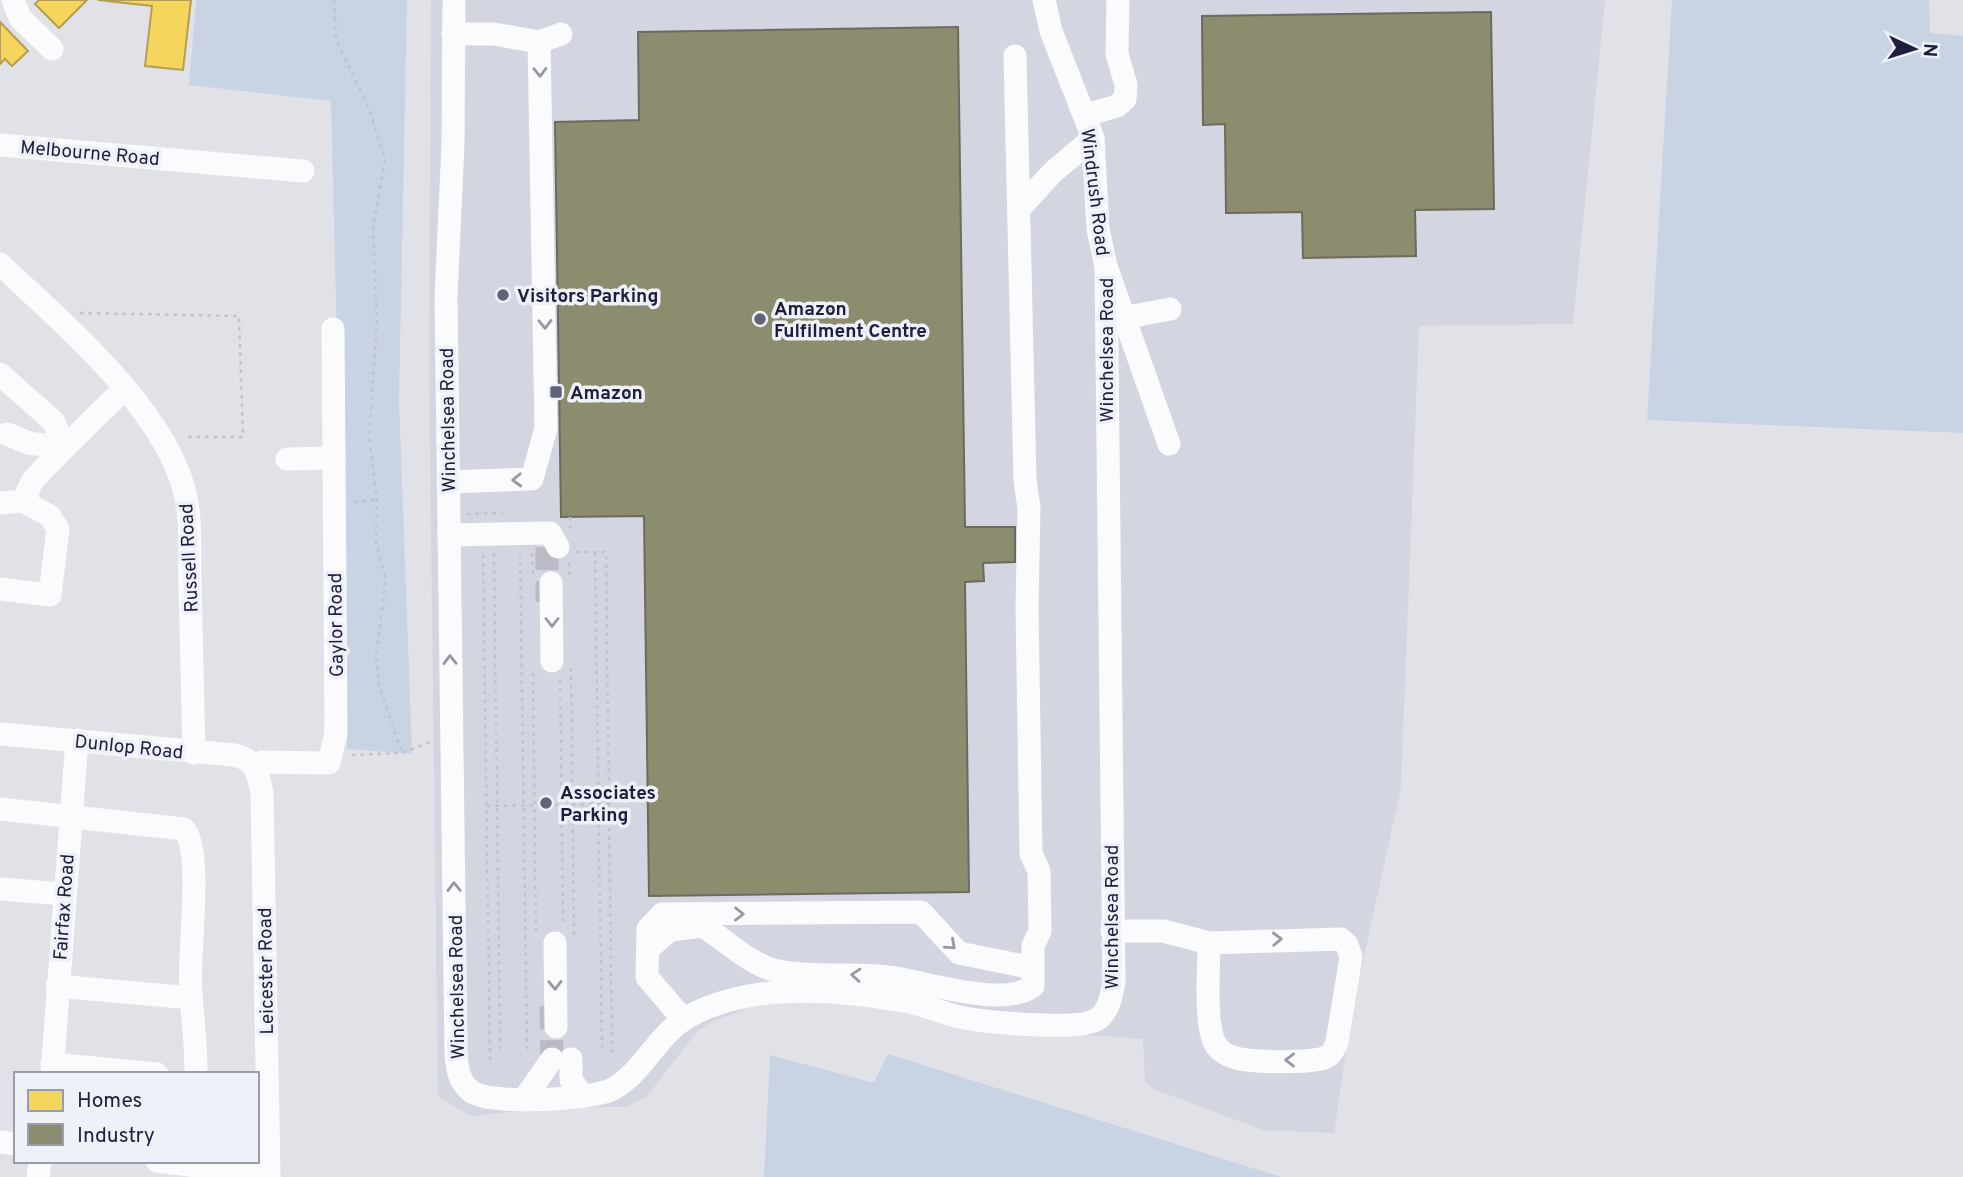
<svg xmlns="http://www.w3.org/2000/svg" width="1963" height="1177" font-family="Overpass,sans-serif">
  <rect width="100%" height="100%" fill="#e1e2e8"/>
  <path fill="#d3d5e0" d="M 431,0 L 1605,0 L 1573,324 L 1419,326 L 1401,787 L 1351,1016 L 1334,1133 L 1263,1130 L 1153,1089 L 1145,1081 L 1143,1039 L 1008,1029 L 912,1009 L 816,999 L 756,1005 L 711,1022 L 697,1032 L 647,1096 L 627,1107 L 552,1107 L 471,1116 L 438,1096 L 429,369 Z"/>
  <g fill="#c8d3e3">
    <path d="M 196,0 L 407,0 L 399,400 L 412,754 L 347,749 L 331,101 L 189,85 Z"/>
    <path d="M 1672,0 L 1929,0 L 1930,33 L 1963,36 L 1963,433 L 1647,420 Z"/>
    <path d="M 888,1054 L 1281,1177 L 764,1177 L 770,1055 L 874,1083 Z"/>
  </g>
  <g fill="#f6d55c" stroke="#b59e53" stroke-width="2">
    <path d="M 39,0 L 87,0 L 59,28 L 35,4 Z"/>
    <path d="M 98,0 L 191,0 L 183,70 L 145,66 L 152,6 Z"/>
    <path d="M 0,22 L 28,51 L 12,66 L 5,59 L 0,64 Z"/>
  </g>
  <g fill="#8c8c6e" stroke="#6b6b5f" stroke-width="2">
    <path d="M 1491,12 L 1494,209 L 1415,210 L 1416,256 L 1303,258 L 1302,212 L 1226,213 L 1225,124 L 1203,125 L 1202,16 Z"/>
    <path d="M 958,27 L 965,527 L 1015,527 L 1015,562 L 983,563 L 984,581 L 965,582 L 969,892 L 649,896 L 644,516 L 561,517 L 555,122 L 639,120 L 638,32 Z"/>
  </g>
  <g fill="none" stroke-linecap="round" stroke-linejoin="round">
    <g stroke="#babbc6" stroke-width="23" stroke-dasharray="23 11" stroke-linecap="butt">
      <path d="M 547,547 L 547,602"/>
      <path d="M 551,1006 L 552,1059"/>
    </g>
    <g stroke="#c2c2cc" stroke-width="2.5" stroke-dasharray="3.5 5" stroke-linecap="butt">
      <path d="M 334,0 L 336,39 L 370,111 L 385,159 L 373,229 L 377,322 L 369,437 L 377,500 L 376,543 L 386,579 L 376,655 L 379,686 L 402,753"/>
      <path d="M 80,313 L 239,316 L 243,437 L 184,437"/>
      <path d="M 354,502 L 376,500"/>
      <path d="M 467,514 L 503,513"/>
      <path d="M 570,517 L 570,528"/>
      <path d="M 576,552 L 606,552 L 612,1058"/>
      <path d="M 595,552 L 602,1048"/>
      <path d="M 494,553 L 500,1049"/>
      <path d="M 520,553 L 527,1049"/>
      <path d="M 532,553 L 533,575"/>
      <path d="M 483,555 L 490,1060"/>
      <path d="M 569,563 L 569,577"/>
      <path d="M 571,668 L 574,937"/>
      <path d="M 533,673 L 536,936"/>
      <path d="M 560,680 L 563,925"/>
      <path d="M 352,755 L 402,753 L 433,741"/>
      <path d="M 487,806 L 609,804"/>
    </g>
    <g stroke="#fafbfc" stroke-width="23">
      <path d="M 13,0 L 20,18 L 52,49"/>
      <path d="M 454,0 L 453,144 L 446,297 L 456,1054 C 457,1068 459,1083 472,1092 C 491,1105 592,1100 613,1089 C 643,1072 656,1037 685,1019 C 706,1005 734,998 760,994 C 805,988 858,993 903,1001 C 922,1004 940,1012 959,1017 C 984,1022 1075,1031 1096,1020 C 1109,1013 1111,995 1114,983 L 1106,266"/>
      <path d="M 1044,0 L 1051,31 L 1093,138 L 1098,229 L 1106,266 L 1169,444"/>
      <path d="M 539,42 L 561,34"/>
      <path d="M 1086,115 L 1117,106 L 1125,99 L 1126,85 L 1117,54 L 1118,0"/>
      <path d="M 0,145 L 303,171"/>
      <path d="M 1020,208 L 1052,173 L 1093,138"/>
      <path d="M 0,264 C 62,323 164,407 185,493 C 192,521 189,554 190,583 C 191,640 193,696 194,753"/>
      <path d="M 1123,318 L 1170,309"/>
      <path d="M 333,329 L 334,458"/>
      <path d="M 0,374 L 54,422 L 64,448 L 33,480 L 23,501 L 0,503"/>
      <path d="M 7,434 L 29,443 L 64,448 L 124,389"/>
      <path d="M 448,482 L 532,479 L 546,428 L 539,42 L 494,34 L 453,34"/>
      <path d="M 449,535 L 550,533 L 558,547"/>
      <path d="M 551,583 L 552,661"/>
      <path d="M 0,589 L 50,595 L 58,529 L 50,516 L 23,501"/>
      <path d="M 0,734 L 234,755 C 255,759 259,774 262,794 L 269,1177"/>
      <path d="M 254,766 L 262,762 L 329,763 L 336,733 L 334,458 L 287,459"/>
      <path d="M 0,809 L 184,829 C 204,852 187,959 191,994 C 193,1021 196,1046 196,1074"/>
      <path d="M 0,889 L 63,894"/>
      <path d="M 1112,931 L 1163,931 L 1209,943 L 1341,939 L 1347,945 L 1351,957 L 1337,1042 C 1334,1050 1332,1055 1324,1058 C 1309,1063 1248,1063 1233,1057 C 1226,1055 1219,1050 1216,1045 C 1204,1027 1209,967 1209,943"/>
      <path d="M 555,943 L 556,1027"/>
      <path d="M 648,949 L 670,930 L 703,926 C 725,940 745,960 770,969 C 798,978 856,973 888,977 C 924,981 1003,1009 1033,986 L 1033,946 L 1040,931 L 1039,871 L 1031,854 L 1027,607 L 1029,508 L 1025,480 L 1015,56"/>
      <path d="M 57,986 L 191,998"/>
      <path d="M 683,1019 L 647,977 L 648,929 L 662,914 L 921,912 L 959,953 L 1033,968"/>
      <path d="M 571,1059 L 571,1080 L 583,1096"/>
      <path d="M 52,1064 L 157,1074"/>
      <path d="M 52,1074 L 77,740"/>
      <path d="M 525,1098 L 552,1059"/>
      <path d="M 0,1142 L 16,1144"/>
      <path d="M 157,1161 L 269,1175"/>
      <path d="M 38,1177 L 40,1161"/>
    </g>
  </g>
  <defs><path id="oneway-chevron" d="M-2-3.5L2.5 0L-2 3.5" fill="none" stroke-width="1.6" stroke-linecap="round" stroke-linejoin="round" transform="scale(1.75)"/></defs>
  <g stroke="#9798a6">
    <use href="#oneway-chevron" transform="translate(540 72) rotate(88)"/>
    <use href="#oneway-chevron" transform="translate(545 324) rotate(89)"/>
    <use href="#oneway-chevron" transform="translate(517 480) rotate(178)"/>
    <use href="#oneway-chevron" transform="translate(552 622) rotate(90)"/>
    <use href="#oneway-chevron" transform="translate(450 660) rotate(-91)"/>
    <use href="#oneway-chevron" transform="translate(454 887) rotate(-91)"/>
    <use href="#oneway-chevron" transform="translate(739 914)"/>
    <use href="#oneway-chevron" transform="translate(1277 939) rotate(-2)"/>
    <use href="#oneway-chevron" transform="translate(951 945) rotate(42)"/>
    <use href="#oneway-chevron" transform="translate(856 975) rotate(-176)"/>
    <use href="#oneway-chevron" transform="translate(555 985) rotate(89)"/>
    <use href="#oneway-chevron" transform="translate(1290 1060) rotate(-179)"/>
  </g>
  <g fill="#626379" stroke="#eff1f8" stroke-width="2.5">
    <circle cx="503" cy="295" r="7"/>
    <circle cx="760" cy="319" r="7"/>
    <rect x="549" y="385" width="14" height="14" rx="3.5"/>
    <circle cx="546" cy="803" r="7"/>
  </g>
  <g text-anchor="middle" stroke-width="7" stroke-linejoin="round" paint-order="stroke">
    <g font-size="19" fill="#1e1e3d" stroke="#eff1f8">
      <text transform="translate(90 152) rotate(5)" y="7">Melbourne Road</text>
      <text transform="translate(1096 192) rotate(83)" y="7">Windrush Road</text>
      <text transform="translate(1106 350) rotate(-90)" y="7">Winchelsea Road</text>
      <text transform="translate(447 420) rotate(-91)" y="7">Winchelsea Road</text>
      <text transform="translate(188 558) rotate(-93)" y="7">Russell Road</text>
      <text transform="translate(335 625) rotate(-91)" y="7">Gaylor Road</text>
      <text transform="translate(129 746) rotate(6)" y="7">Dunlop Road</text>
      <text transform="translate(63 907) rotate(-86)" y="7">Fairfax Road</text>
      <text transform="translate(1111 917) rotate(-90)" y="7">Winchelsea Road</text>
      <text transform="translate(265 971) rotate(-91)" y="7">Leicester Road</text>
      <text transform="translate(456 987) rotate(-91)" y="7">Winchelsea Road</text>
    </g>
    <g font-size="19" font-weight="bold" fill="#1e1e3d" stroke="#eff1f8" text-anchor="start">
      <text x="517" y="302">Visitors Parking</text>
      <text x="774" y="315">Amazon<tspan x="774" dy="22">Fulfilment Centre</tspan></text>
      <text x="570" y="399">Amazon</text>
      <text x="560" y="799">Associates<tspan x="560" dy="22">Parking</tspan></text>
    </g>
  </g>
  <rect x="14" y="1072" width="245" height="91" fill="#eff1f8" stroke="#9b9dad" stroke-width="2"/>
  <rect x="28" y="1090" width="35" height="21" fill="#f6d55c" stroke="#9b9dad" stroke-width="2"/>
  <text x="77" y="1107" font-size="21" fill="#1e1e3d">Homes</text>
  <rect x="28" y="1124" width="35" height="21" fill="#8c8c6e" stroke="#9b9dad" stroke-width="2"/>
  <text x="77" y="1142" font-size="21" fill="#1e1e3d">Industry</text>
  <g transform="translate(1914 49) rotate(94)" stroke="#eff1f8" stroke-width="5" paint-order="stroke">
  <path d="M0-5L12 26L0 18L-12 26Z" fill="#1e1e3d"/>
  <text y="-10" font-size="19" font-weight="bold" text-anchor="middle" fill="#1e1e3d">N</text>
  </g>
</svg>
